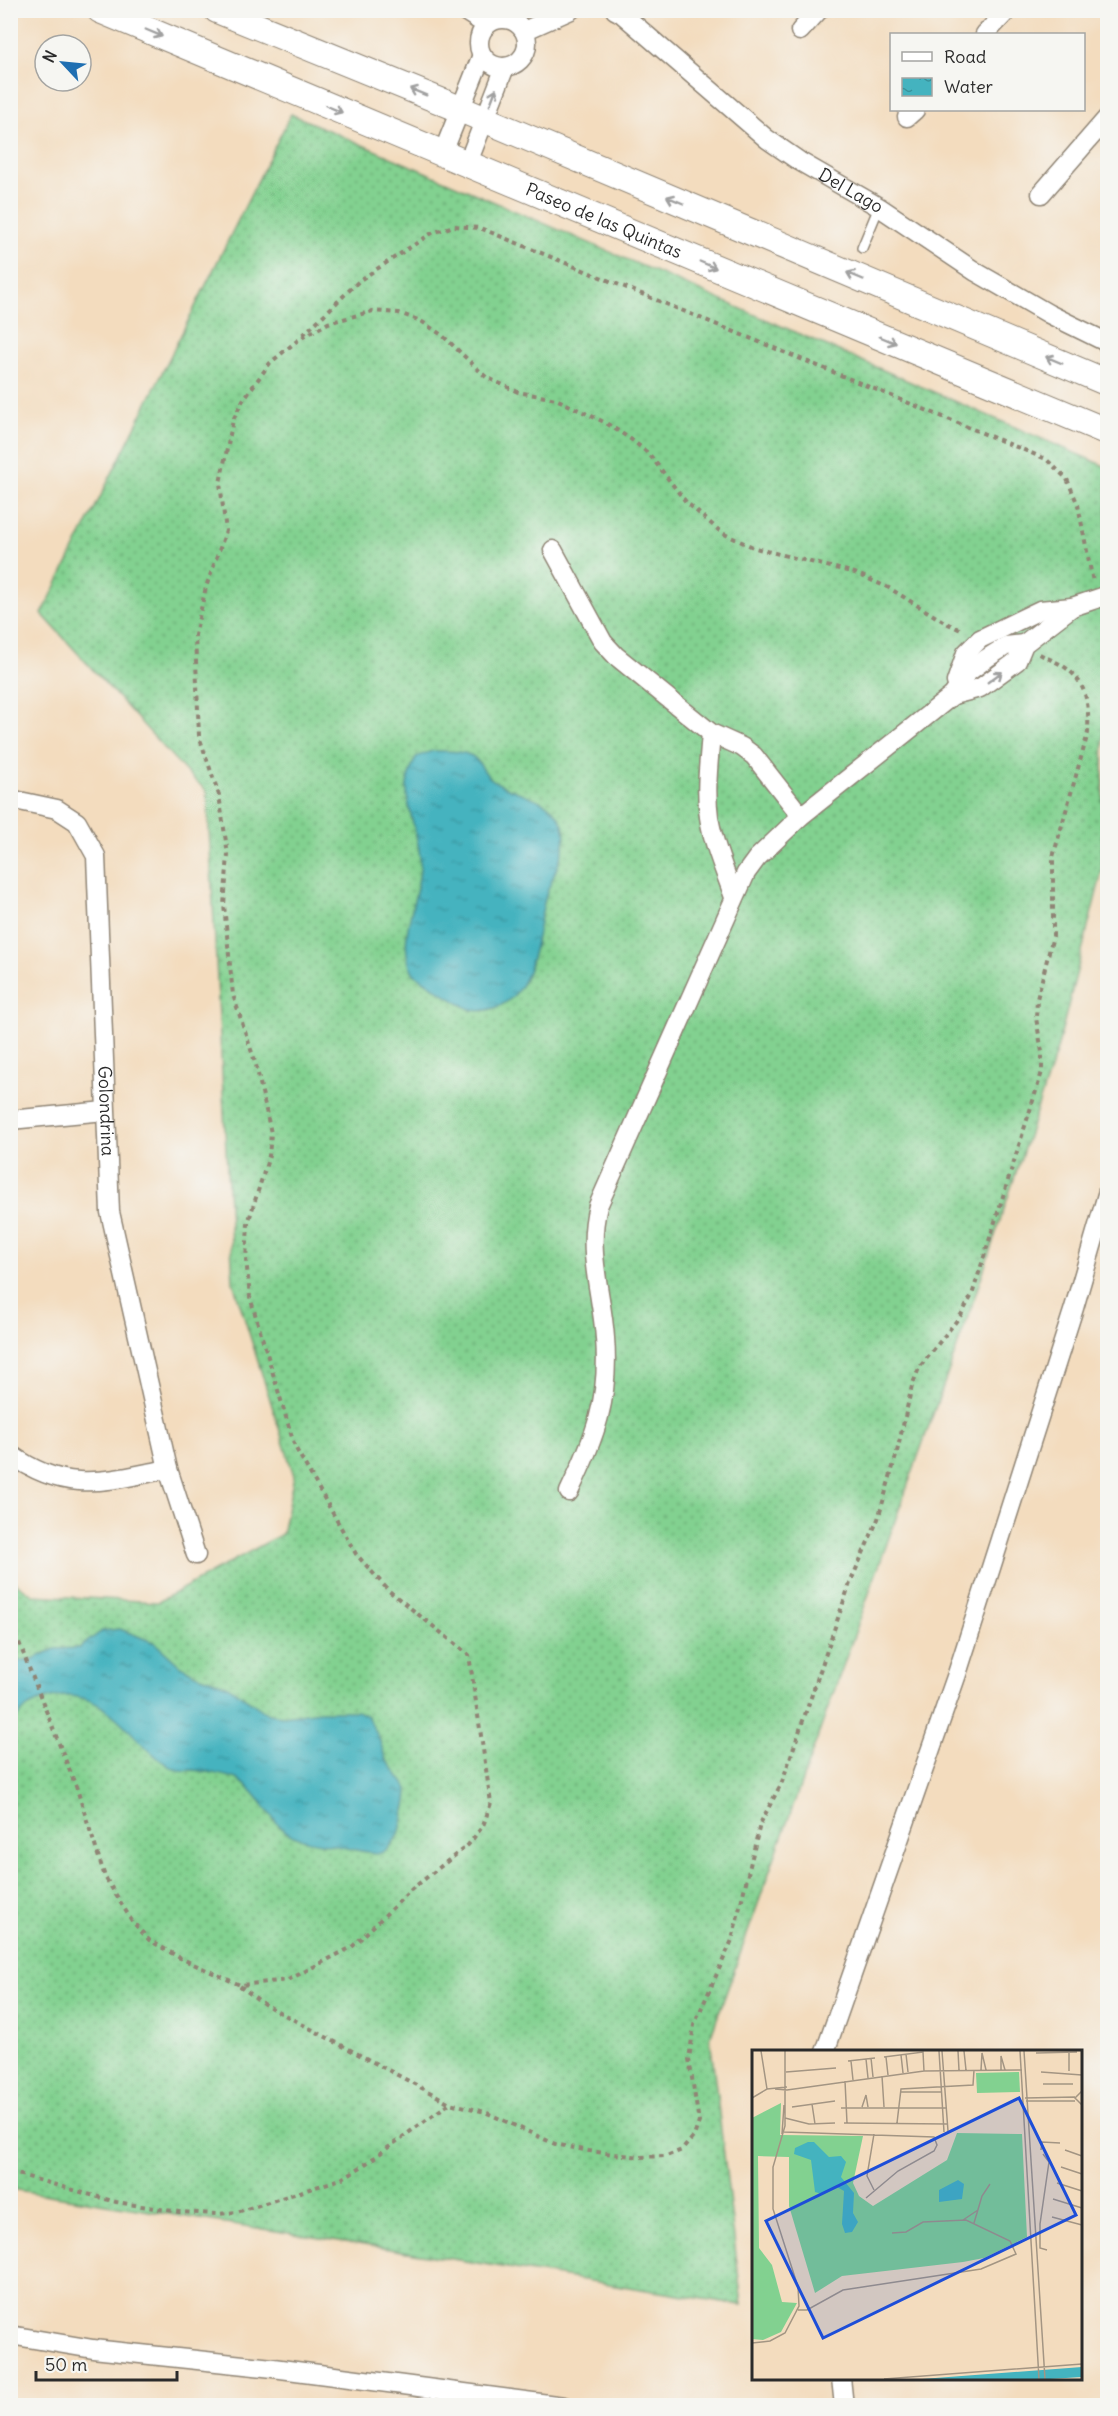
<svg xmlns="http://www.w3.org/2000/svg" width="1118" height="2416" font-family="Delius,sans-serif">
  <defs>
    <pattern id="grass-dots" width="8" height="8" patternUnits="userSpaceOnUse" patternTransform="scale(1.5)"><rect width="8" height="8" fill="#82d190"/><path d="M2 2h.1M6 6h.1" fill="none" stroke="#6baa76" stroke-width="1.8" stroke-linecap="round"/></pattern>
    <pattern id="water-ripples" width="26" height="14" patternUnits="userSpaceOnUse" patternTransform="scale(1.5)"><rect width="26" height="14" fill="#44b3bf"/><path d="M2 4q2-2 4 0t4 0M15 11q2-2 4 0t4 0" fill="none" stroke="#39929b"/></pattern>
  </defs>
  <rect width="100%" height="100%" fill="#f6f6f2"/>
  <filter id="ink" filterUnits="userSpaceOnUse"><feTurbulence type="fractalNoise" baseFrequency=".0167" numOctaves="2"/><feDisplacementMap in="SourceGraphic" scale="12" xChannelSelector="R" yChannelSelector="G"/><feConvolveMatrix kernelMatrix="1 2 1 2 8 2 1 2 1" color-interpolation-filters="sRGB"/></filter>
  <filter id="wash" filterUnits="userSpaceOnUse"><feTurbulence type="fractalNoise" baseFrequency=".008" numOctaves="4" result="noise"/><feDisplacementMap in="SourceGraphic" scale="24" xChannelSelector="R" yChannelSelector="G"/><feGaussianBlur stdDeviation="1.35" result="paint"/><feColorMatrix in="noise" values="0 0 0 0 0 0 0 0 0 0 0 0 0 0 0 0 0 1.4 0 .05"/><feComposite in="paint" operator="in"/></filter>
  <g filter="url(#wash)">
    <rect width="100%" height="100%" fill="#f3dcbe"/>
    <path fill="url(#grass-dots)" stroke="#567e5e" stroke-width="1.5" d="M 291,114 L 1107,467 L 1102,872 L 1058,1046 L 970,1311 L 710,2038 L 742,2305 L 11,2189 L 10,1579 L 33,1595 L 158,1602 L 282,1534 L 294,1476 L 233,1282 L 207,791 L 189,775 L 42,614 Z"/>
    <g fill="url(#water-ripples)" stroke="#386f75" stroke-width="1.5">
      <path d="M 432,751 C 445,751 460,750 472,756 C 480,761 483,771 489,777 C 512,797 551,793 563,825 C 571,848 550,878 545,899 C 535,934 535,996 494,1008 C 487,1011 475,1012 468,1008 C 449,999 432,985 414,974 C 395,943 417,904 420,870 C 423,841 402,804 408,779 C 410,771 413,764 416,757 Z"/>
      <path d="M 120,1629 L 155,1643 L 178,1664 L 193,1673 L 226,1685 L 268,1714 L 283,1716 L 321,1711 L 357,1711 L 367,1716 L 379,1738 L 385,1758 L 408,1789 L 407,1802 L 399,1835 L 387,1850 L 381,1853 C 364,1853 349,1848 332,1845 C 313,1841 292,1841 278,1824 C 265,1810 256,1790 238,1780 C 232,1776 203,1771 194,1770 C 186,1770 180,1772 172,1768 C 131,1744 107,1684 51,1698 C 29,1703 24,1708 11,1725 L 11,1662 L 33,1659 L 55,1649 L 79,1648 L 102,1631 Z"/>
    </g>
  </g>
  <g filter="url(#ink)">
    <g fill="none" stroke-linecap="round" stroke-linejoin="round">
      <defs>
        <path id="lane" d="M 862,248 L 879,207"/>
        <g id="street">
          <path d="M 463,10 L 486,25"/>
          <path id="s1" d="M 615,10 L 621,13 L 767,139 L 799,161 L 879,207 L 976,272 L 1049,314 L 1108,343"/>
          <circle cx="503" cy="43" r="24"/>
          <path d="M 524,31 L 571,10"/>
          <path d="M 800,31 L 819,10"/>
          <path d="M 985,34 L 1008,10"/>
          <path d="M 907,117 L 915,110"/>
          <path d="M 442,155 L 482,55"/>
          <path d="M 467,165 L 505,67"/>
          <path d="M 1041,194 L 1108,117"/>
          <path d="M 553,550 L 603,642 L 616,656 L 711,733 L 742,747 L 754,756 L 801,816"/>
          <path d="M 956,682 L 966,653 L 980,639 L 1040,610 L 1072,607"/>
          <path d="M 953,695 L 980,688 L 1017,661 L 1024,644 L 1072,607 L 1108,595"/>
          <path d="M 711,733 C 709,761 705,789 709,817 C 713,844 725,871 734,897"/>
          <path id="s2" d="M 10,799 L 57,809 L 77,822 L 96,856 L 110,1212 L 168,1469 L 196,1555"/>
          <path d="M 10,1120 L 105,1111"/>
          <path d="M 10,1454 C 67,1495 105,1481 168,1469"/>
          <path d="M 569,1492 C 595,1437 610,1400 605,1338 C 602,1293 586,1252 598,1206 L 746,873 L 757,858 L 801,816 L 953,695 L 967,673 L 987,658 L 1006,646 L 1024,644"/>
          <path d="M 825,2052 L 957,1674 L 1074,1308 L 1108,1191"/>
          <path d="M 10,2335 L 93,2349 L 273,2368 L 564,2406"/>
          <path d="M 841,2378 L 844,2406"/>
        </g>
        <g id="secondary">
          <path id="s3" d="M 100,10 L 1108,432"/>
          <path d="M 217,10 L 460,109 L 1108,383"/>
        </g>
      </defs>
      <use href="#lane" stroke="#8f8474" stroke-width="12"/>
      <use href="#street" stroke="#8f8474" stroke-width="21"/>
      <use href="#secondary" stroke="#8f8474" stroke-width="28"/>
      <g stroke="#8f8474" stroke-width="4" stroke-dasharray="4.5 4.5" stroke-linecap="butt">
        <path d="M 303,335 L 360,280 L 432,233 L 454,226 L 480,228 L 1046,459 L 1067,479 L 1078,505 L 1093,582"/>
        <path d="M 10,1627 L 18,1640 L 77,1789 L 105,1877 L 132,1921 L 149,1940 L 180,1958 L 240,1985 L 288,1980 L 352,1947 L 412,1889 L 468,1845 L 483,1826 L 491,1803 L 469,1655 L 389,1591 L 356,1554 L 295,1447 L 250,1297 L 246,1259 L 248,1223 L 269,1156 L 271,1133 L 256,1065 L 233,995 L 224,905 L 228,855 L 219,795 L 199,736 L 195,635 L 206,587 L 226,531 L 220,483 L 233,420 L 243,400 L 270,363 L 298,340 L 328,323 L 373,311 L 399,313 L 421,321 L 442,335 L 486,377 L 518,392 L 556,399 L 606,423 L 632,440 L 649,454 L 686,502 L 722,533 L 755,548 L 855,573 L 889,588 L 946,623 L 963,631"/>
        <path d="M 240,1986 L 264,2004 L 450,2103 L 485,2112 L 555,2144 L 589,2151 L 640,2157 L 666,2156 L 682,2150 L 694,2136 L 699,2122 L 689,2059 L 694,2025 L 732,1940 L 760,1824 L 782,1782 L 850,1583 L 878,1519 L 896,1456 L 912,1386 L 919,1368 L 961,1315 L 972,1295 L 1042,1072 L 1042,1052 L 1036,1018 L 1037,999 L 1053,936 L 1053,857 L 1088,733 C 1089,706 1088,682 1063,666 C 1055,661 1046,658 1038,653"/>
        <path d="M 10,2172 L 116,2202 L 179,2212 L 218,2214 L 237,2212 L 341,2179 L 361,2167 L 450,2103"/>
      </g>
      <use href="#lane" stroke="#fff" stroke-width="9"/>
      <use href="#street" stroke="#fff" stroke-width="18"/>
      <use href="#secondary" stroke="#fff" stroke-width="26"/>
    </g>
    <defs><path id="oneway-shaft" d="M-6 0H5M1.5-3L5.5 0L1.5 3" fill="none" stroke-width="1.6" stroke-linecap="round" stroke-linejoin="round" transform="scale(1.5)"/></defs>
    <g stroke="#a0a0a0">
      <use href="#oneway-shaft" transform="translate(154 33) rotate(23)"/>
      <use href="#oneway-shaft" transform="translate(418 92) rotate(-158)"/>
      <use href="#oneway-shaft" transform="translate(493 97) rotate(-69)"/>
      <use href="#oneway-shaft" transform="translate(334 109) rotate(23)"/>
      <use href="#oneway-shaft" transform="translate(675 200) rotate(-157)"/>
      <use href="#oneway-shaft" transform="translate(708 265) rotate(23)"/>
      <use href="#oneway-shaft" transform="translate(855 276) rotate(-157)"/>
      <use href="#oneway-shaft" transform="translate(888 340) rotate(23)"/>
      <use href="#oneway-shaft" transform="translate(1054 360) rotate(-157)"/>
      <use href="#oneway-shaft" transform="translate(995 677) rotate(-36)"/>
    </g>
  </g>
  <g text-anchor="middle" stroke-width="6" stroke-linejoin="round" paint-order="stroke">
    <g font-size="18" fill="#2b2b2b" stroke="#f6f6f2">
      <text dy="6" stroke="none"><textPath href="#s1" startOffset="298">Del Lago</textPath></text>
      <text dy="6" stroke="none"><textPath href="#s3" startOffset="546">Paseo de las Quintas</textPath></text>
      <text dy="6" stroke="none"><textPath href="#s2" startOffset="366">Golondrina</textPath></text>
    </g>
  </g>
  <g transform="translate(752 2050)">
    <rect width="330" height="330" fill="#f3dcbe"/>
    <path d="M 29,53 L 28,85 L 111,86 L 101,133 L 107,146 L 121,156 L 195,110 L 205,83 L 270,84 L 275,187 L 232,208 L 211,212 L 90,226 L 63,243 L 37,156 L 37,107 L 6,106 L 7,198 L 20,215 L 30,252 L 45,253 L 29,282 L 11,290 L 0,289 L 0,68 Z" fill="#82d190"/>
    <path d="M 267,22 L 268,42 L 225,43 L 224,23 Z" fill="#82d190"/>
    <path d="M 56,92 L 62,92 L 77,107 L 89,106 L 94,112 L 89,127 L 102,143 L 101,163 L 106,172 L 100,182 L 93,183 L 90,174 L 92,141 L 85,137 L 70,144 L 63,142 L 59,110 L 42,104 L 43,98 ZM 206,130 L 212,134 L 210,149 L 187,152 L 187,140 ZM 330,317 L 330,327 L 298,329 L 170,329 Z" fill="#44b3bf"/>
    <path fill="none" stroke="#a39583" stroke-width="1.5" d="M 9,1 L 15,39M 187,1 L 192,82M 190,1 L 196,81M 206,1 L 207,20M 212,1 L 214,20M 268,1 L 287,329M 272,1 L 293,329M 317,2 L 317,21M 284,3 L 325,2M 154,4 L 156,22M 149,5 L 151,23M 132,7 L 171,2 L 172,21M 134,7 L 136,25M 119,8 L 121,27M 114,9 L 116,28M 96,11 L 123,8M 99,11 L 101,30M 229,20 L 230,3 L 234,20M 249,20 L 249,6 L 253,20M 34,22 L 84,18M 289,22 L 330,25M 130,26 L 132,57M 93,31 L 95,73M 291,34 L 321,34M 23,39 L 35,40 L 172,21 L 270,20M 330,41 L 323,48 L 330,55M 148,42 L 189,42M 0,48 L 15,39 L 35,37M 273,48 L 323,47M 274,51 L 323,51M 60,54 L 63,74M 40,57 L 83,51M 110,57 L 114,45 L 116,57M 89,58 L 194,58M 33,68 L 57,74 L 83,73M 92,73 L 195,74M 145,73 L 149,39 L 221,35 L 222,20M 32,82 L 182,87 L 185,95 L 182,101 L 146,121 L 114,148M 30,84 L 32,55M 289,100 L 290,92 L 308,93M 313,100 L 330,106M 291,104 L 297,112 L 288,174 L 288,198 L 295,200M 309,117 L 330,124M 305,133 L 330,141M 122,140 L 115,126 L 122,84M 301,149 L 330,158M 300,167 L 330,175M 211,170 L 226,160M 222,173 L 230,146 L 238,134M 46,260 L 55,260 L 91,240 L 229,219 L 264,204 L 258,191 L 214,170 L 171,172 L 154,182 L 140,183M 0,293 L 18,291 L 33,283 L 47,256 L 46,237 L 21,159 L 21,117 L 33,76 L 33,1M 132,329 L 330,314"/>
    <path fill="#1d4ed8" fill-opacity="0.15" stroke="#1d4ed8" stroke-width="3" d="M 267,48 L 324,165 L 71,288 L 14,171 Z"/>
    <rect width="330" height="330" fill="none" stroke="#2b2b2b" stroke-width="3"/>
  </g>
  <rect width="1118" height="2416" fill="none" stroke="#f6f6f2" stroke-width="36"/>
  <rect x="890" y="33" width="195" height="78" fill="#f6f6f2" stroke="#a5a5a2" stroke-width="1.5"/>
  <rect x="902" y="52" width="30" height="9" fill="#ffffff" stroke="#a5a5a2" stroke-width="1.5"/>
  <text x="944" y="63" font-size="18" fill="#2b2b2b">Road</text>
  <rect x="902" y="78" width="30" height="18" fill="url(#water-ripples)" stroke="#a5a5a2" stroke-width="1.5"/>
  <text x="944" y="93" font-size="18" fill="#2b2b2b">Water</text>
  <g transform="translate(63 63) rotate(296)"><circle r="28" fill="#f6f6f2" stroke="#a5a5a2" stroke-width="1.5"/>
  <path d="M0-4.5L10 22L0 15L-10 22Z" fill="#1f6fb2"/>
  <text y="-9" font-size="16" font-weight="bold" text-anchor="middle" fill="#2b2b2b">N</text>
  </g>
  <path d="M36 2371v9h141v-9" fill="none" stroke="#2b2b2b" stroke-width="3"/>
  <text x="45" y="2371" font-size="18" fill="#2b2b2b" stroke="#f6f6f2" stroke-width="4.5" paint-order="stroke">50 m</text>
</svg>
